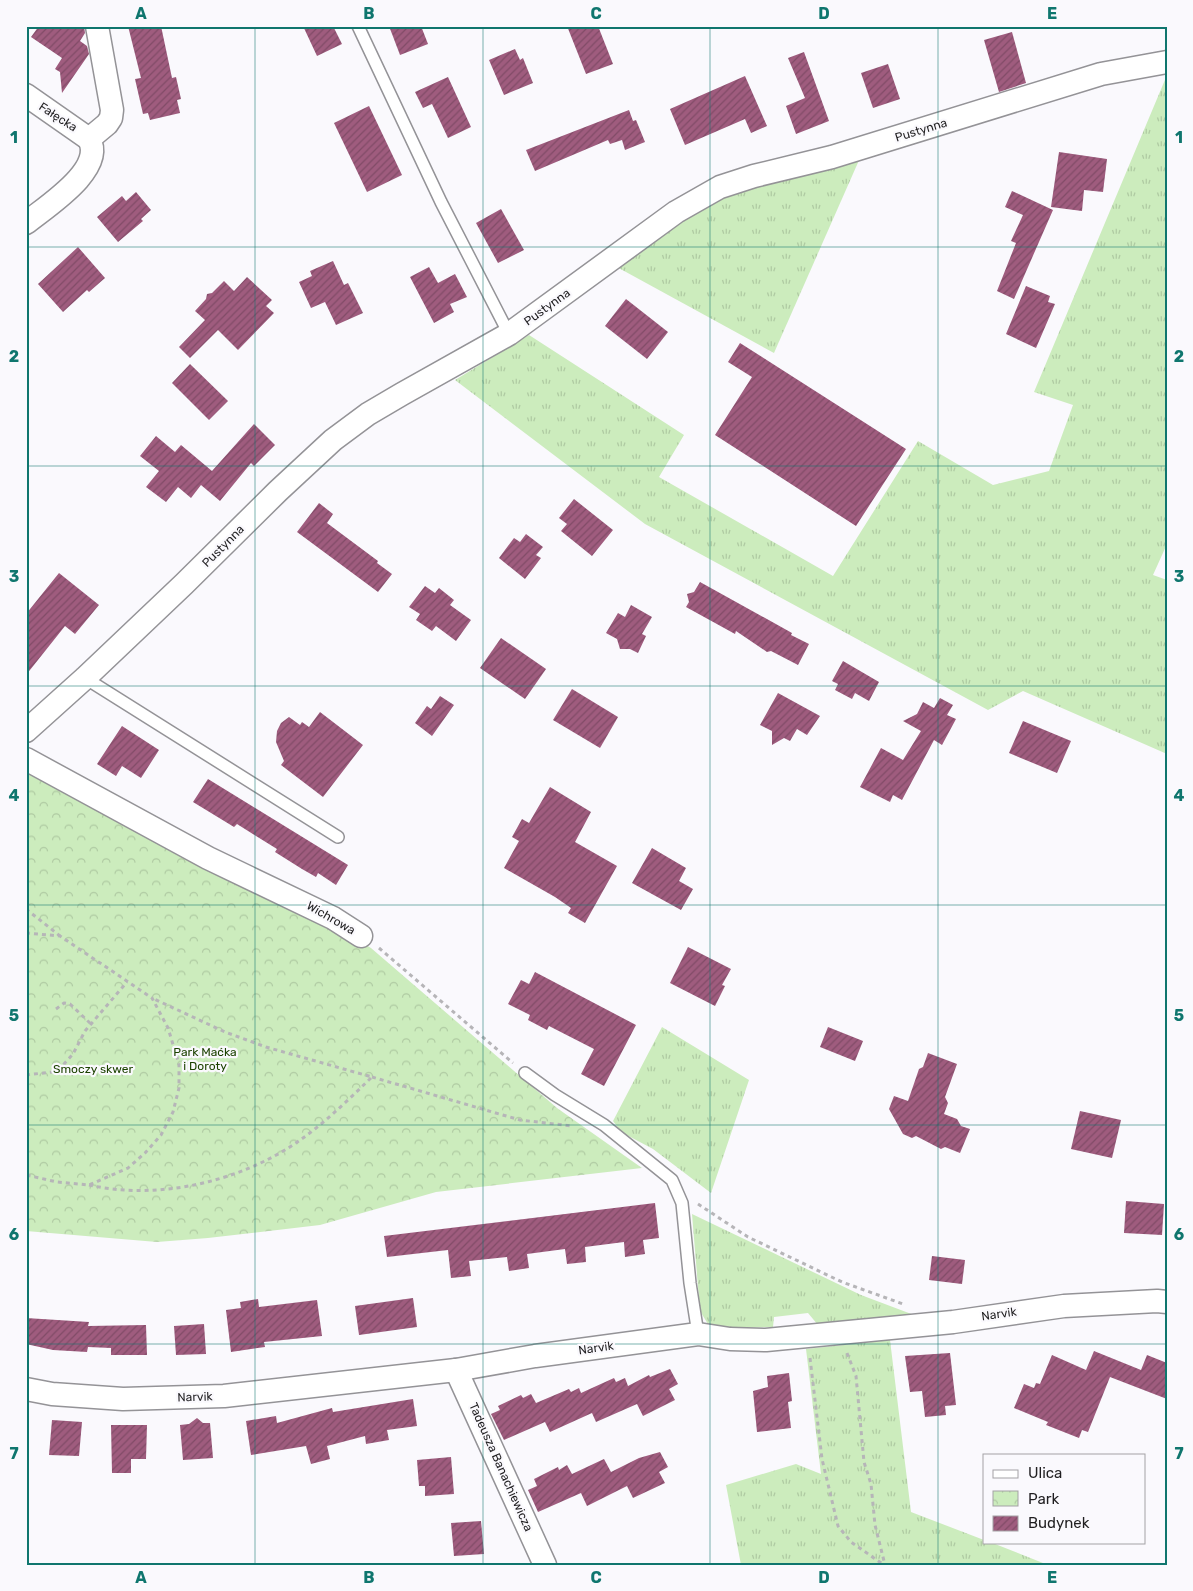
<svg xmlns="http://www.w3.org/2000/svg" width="1193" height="1591" font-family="Rubik,sans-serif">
  <defs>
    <pattern id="grass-tufts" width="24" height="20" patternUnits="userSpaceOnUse" patternTransform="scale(1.25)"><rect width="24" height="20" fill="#ccecbd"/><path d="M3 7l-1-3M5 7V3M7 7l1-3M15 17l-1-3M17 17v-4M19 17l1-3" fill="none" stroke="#afcaa2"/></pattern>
    <pattern id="park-crowns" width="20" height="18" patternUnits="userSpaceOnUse" patternTransform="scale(1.25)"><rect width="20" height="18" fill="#ccecbd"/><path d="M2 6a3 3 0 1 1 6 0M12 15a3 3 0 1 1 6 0" fill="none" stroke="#afcaa2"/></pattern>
    <pattern id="building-hatch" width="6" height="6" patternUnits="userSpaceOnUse" patternTransform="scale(1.25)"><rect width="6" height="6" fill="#9f5c7e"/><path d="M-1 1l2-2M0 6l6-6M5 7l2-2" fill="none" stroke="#814b67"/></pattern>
  </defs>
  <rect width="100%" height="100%" fill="#faf9fd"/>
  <g fill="url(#grass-tufts)">
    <path d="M 1167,75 L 1167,544 L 1153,575 L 1167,580 L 1167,754 L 1023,691 L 988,710 L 645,524 L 455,380 L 529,335 L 684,435 L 659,477 L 833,576 L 918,441 L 993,485 L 1049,471 L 1073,405 L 1034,392 Z"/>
    <path d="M 860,158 L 774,353 L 615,266 L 668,229 L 732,193 Z"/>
    <path d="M 662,1027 L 749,1080 L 711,1193 L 653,1149 L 621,1132 L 613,1121 Z"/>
    <path d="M 692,1214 L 861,1295 L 922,1318 L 818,1325 L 808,1313 L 774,1317 L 773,1327 L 711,1329 L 700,1311 Z"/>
    <path d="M 890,1340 L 911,1512 L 984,1540 L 984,1542 L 990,1542 L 1048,1565 L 741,1565 L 726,1485 L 796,1464 L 821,1474 L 806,1349 Z"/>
  </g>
  <path fill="url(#park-crowns)" d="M 26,768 L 304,907 L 371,948 L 557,1108 L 642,1168 L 436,1192 L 320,1225 L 208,1238 L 157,1242 L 26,1231 Z"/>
  <g fill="url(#building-hatch)">
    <path d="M 39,26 L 84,26 L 85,33 L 80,41 L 87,46 L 89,54 L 62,93 L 60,72 L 55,69 L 62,58 L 31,37 Z"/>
    <path d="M 128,26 L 161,26 L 172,78 L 176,77 L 181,99 L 177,100 L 180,113 L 150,120 L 148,113 L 143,114 L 135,79 L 141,78 Z"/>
    <path d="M 303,26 L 333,26 L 342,44 L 317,56 Z"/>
    <path d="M 389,26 L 421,26 L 428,44 L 400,55 Z"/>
    <path d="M 567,26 L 598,26 L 613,64 L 586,74 Z"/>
    <path d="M 1012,32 L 1026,83 L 999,92 L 984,40 Z"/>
    <path d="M 515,49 L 520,60 L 523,58 L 533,83 L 504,95 L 489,60 Z"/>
    <path d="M 804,52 L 829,121 L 796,134 L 786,106 L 805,98 L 788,58 Z"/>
    <path d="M 888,64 L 900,99 L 873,108 L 861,73 Z"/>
    <path d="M 745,76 L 767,126 L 751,133 L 745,119 L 685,145 L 670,109 Z"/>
    <path d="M 448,77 L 471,127 L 448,138 L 432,104 L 423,108 L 415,92 Z"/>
    <path d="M 369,106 L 402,175 L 367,192 L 334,123 Z"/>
    <path d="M 629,110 L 633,121 L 636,120 L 645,142 L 625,150 L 622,140 L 610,144 L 608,140 L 535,171 L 526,150 Z"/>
    <path d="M 1059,152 L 1107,159 L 1103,192 L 1084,190 L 1082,211 L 1051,207 Z"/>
    <path d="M 1012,191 L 1053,210 L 1014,299 L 997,291 L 1016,243 L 1011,241 L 1023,215 L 1005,207 Z"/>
    <path d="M 136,192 L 151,210 L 141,219 L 143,221 L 118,242 L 97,217 L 122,196 L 126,201 Z"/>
    <path d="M 501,209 L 524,250 L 498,263 L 476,223 Z"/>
    <path d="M 78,247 L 105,278 L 89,292 L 87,290 L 63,312 L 38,284 Z"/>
    <path d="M 333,261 L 344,285 L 348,283 L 363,313 L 336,325 L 325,302 L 311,308 L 299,282 L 312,276 L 310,271 Z"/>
    <path d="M 429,267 L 438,283 L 455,274 L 467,297 L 450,304 L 454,312 L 434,323 L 410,277 Z"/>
    <path d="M 247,277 L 272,300 L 266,306 L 274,313 L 238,350 L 218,330 L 190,358 L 179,347 L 205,320 L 195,311 L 206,299 L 207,294 L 212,293 L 224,281 L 234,291 Z"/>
    <path d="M 1026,286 L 1050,296 L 1048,302 L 1055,304 L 1036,348 L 1006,334 Z"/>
    <path d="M 626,299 L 668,332 L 647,359 L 605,326 Z"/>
    <path d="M 740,343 L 906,449 L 856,526 L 715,435 L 752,377 L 728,362 Z"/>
    <path d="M 190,364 L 228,401 L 209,420 L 172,383 Z"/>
    <path d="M 254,424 L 275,445 L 254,466 L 251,463 L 220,501 L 201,485 L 191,498 L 178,487 L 166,502 L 146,487 L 159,471 L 140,456 L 156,436 L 175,452 L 181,445 L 212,471 Z"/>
    <path d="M 574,499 L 613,530 L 592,556 L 561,531 L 567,524 L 559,518 Z"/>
    <path d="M 319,503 L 333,514 L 327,523 L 378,561 L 377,563 L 392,574 L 378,592 L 297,532 Z"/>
    <path d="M 526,534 L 543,547 L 536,555 L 541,558 L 525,579 L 499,558 L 514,538 L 520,542 Z"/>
    <path d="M 59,573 L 99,605 L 75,634 L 65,626 L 26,675 L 26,614 Z"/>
    <path d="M 700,582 L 792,633 L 791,635 L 809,644 L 798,665 L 771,651 L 767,652 L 736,631 L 735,634 L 686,607 L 689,602 L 687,594 L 694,592 Z"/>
    <path d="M 425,586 L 435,593 L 439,588 L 454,600 L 450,605 L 471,620 L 456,641 L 436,626 L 432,631 L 416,620 L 420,614 L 409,607 Z"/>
    <path d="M 631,605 L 652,617 L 642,634 L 646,636 L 638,653 L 630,649 L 620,649 L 617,639 L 606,633 L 618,613 L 625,617 Z"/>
    <path d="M 501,638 L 546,669 L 525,699 L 480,668 Z"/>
    <path d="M 843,661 L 879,682 L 869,701 L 855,693 L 852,699 L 835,690 L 838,684 L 832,681 Z"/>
    <path d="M 572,689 L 618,717 L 600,748 L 553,720 Z"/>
    <path d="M 778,693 L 820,716 L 807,735 L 797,729 L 790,741 L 784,738 L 772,745 L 772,731 L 760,725 Z"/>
    <path d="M 440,696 L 454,705 L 432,736 L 415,723 L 427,706 L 431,709 Z"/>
    <path d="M 940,698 L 953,705 L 947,715 L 956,719 L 942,745 L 934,740 L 902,800 L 893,795 L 890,802 L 860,787 L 881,748 L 903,760 L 921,731 L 903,721 L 917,714 L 923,702 L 934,708 Z"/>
    <path d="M 320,712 L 363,745 L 323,797 L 281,765 L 284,761 L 276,742 L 277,731 L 281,723 L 289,717 L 300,725 L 302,722 L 309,727 Z"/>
    <path d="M 1023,721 L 1071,741 L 1057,773 L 1009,753 Z"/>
    <path d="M 122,726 L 159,750 L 141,778 L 122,766 L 116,776 L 97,764 Z"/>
    <path d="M 208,779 L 348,865 L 336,885 L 318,873 L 316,877 L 302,869 L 275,852 L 277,849 L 237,824 L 234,827 L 193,802 Z"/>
    <path d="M 550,787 L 591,812 L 575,842 L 617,866 L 585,923 L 568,913 L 571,908 L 555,897 L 504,868 L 519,841 L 512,837 L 522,819 L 529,823 Z"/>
    <path d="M 652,848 L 686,868 L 679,881 L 693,889 L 681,910 L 632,883 Z"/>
    <path d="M 688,947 L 731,969 L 722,985 L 725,986 L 715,1006 L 670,983 Z"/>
    <path d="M 535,972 L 636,1025 L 604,1086 L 581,1074 L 594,1049 L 549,1026 L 547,1030 L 528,1020 L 530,1015 L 508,1004 L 521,980 L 529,984 Z"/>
    <path d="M 828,1027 L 863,1041 L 855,1061 L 820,1047 Z"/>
    <path d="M 928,1053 L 957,1064 L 945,1097 L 948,1103 L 944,1114 L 957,1119 L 961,1126 L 970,1129 L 960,1153 L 945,1147 L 941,1149 L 916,1136 L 912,1138 L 903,1134 L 889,1109 L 894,1096 L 908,1101 L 919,1069 L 923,1067 Z"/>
    <path d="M 1080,1111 L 1121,1120 L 1112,1158 L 1071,1149 Z"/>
    <path d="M 1126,1201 L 1164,1204 L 1162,1235 L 1124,1233 Z"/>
    <path d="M 655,1203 L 659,1238 L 643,1240 L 645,1254 L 625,1257 L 624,1242 L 585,1247 L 586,1262 L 567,1264 L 565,1249 L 527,1254 L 529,1268 L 509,1271 L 507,1257 L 469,1261 L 471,1276 L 451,1278 L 448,1250 L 387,1257 L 384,1236 Z"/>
    <path d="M 932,1256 L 965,1260 L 962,1284 L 929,1280 Z"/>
    <path d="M 413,1298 L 417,1327 L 359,1335 L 355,1306 Z"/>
    <path d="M 258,1299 L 259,1307 L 317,1300 L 322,1336 L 264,1342 L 265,1347 L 231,1352 L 226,1310 L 241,1308 L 240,1302 Z"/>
    <path d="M 26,1318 L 89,1322 L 88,1326 L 146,1325 L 147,1355 L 111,1355 L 111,1348 L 88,1347 L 87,1352 L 53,1350 L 26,1344 Z"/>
    <path d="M 204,1324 L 206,1354 L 176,1355 L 174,1326 Z"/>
    <path d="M 1094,1351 L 1141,1370 L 1147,1355 L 1167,1363 L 1167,1399 L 1110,1377 L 1088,1432 L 1082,1430 L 1079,1438 L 1046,1425 L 1048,1422 L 1014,1408 L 1024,1384 L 1034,1388 L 1036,1383 L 1040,1384 L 1052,1355 L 1086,1370 Z"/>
    <path d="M 950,1353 L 956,1405 L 945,1406 L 946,1415 L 925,1417 L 922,1391 L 910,1392 L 905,1356 Z"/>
    <path d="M 670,1369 L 678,1384 L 669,1389 L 675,1400 L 643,1416 L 637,1404 L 596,1422 L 592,1413 L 550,1432 L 545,1422 L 504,1440 L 491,1414 L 500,1410 L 498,1406 L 521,1395 L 523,1398 L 531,1394 L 536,1403 L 569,1389 L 571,1392 L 579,1388 L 581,1393 L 614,1378 L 616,1382 L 625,1378 L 628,1386 L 649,1375 L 650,1377 Z"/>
    <path d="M 789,1373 L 792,1401 L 788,1402 L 791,1428 L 757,1432 L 753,1391 L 768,1387 L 767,1376 Z"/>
    <path d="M 413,1399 L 417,1426 L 387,1430 L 389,1440 L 366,1444 L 365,1436 L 327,1446 L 330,1459 L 311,1464 L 306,1446 L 251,1455 L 246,1421 L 276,1416 L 277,1423 L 332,1408 L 333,1412 Z"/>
    <path d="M 197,1418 L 203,1423 L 210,1423 L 213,1458 L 183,1460 L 180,1425 L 189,1424 Z"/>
    <path d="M 52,1420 L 82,1422 L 79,1456 L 49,1455 Z"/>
    <path d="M 111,1425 L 147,1425 L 146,1459 L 131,1459 L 131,1473 L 112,1473 Z"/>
    <path d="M 660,1452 L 668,1467 L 659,1472 L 665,1483 L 633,1498 L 627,1486 L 587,1506 L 581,1493 L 538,1512 L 528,1490 L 537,1486 L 534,1479 L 558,1467 L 559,1470 L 567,1465 L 572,1474 L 604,1459 L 611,1472 L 639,1458 Z"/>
    <path d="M 451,1457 L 454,1494 L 425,1496 L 425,1486 L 419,1486 L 417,1460 Z"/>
    <path d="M 481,1521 L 484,1554 L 454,1556 L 451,1523 Z"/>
  </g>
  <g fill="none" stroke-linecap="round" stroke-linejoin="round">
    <defs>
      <g id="lane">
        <path d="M 358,26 L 441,202 L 509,334"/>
        <path d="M 85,678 L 338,837"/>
        <path d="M 525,1073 L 555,1095 L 604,1125 L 672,1180 L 682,1203 L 690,1283 L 698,1334"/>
      </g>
      <g id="street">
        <path d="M 26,95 L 89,139"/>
        <path d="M 26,223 C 47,206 106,169 89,139 L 107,124 L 111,118 L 112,110 L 97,26"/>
        <path d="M 26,731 L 85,678 L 184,584 L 278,491 L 333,440 L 368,414 L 402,394 L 509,334 L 676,212 L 720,187 L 754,176 L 832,157 L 1101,74 L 1167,62"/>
        <path d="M 26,759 L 208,858 L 333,918 L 361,936"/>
        <path d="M 456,1370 L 545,1565"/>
        <path d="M 26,1389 L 52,1394 L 123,1399 L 224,1396 L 456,1370 L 535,1356 L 698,1334 L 730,1339 L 766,1340 L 953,1322 L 1064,1306 L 1157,1301 L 1167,1302"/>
      </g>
    </defs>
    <use href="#lane" stroke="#949397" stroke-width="14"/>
    <use href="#street" stroke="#949397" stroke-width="25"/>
    <g stroke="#b6b5b8" stroke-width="3" stroke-dasharray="4 4" stroke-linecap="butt">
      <path d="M 26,909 L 60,936"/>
      <path d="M 26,933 L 60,936 L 152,998 L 168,1028 L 179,1064 L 179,1088 L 173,1112 L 161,1135 L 145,1153 L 128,1168 L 89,1185 L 57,1182 L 26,1175"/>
      <path d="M 379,948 L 513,1063"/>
      <path d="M 56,1009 L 64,1003 L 70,1004 L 91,1024"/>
      <path d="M 26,1075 L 52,1072 L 63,1065 L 73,1054 L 85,1031 L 127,982"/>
      <path d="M 372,1077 L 520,1120 L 572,1126"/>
      <path d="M 89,1185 C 160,1201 244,1181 303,1138 C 328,1120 350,1098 372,1077 L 266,1047 L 225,1032 L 152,998"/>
      <path d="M 698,1204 L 748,1237 L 842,1282 L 903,1304"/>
      <path d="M 847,1353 L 856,1376 L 864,1462 L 871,1484 L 875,1525 L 885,1565"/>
      <path d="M 810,1358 L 822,1459 L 838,1526 L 851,1542 L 884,1565"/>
    </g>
    <use href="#lane" stroke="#fff" stroke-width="11"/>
    <use href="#street" stroke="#fff" stroke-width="22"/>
  </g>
  <path fill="none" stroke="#0f766e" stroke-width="1" stroke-opacity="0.55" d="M 255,26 L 255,1565M 483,26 L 483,1565M 710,26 L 710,1565M 938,26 L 938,1565M 26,247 L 1167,247M 26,466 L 1167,466M 26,686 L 1167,686M 26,905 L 1167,905M 26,1125 L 1167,1125M 26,1344 L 1167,1344"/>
  <g text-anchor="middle" stroke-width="4.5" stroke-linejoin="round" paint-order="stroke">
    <g font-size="12" fill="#201f21" stroke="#faf9fd">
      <text transform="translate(58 117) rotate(33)" y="4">Fałęcka</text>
      <text transform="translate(921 130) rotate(-17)" y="4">Pustynna</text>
      <text transform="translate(547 307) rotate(-36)" y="4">Pustynna</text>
      <text transform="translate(223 546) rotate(-45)" y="4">Pustynna</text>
      <text transform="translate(331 918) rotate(30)" y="4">Wichrowa</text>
      <text transform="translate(999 1314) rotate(-8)" y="4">Narvik</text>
      <text transform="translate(596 1348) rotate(-8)" y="4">Narvik</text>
      <text transform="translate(195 1397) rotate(-2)" y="4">Narvik</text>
      <text transform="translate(501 1467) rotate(66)" y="4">Tadeusza Banachiewicza</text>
    </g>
    <g font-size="12" fill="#1c4200" stroke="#faf9fd">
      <text x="205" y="1056">Park Maćka<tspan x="205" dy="14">i Doroty</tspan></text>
      <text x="93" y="1073">Smoczy skwer</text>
    </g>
  </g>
  <rect width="1193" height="1591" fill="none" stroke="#faf9fd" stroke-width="55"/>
  <rect x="983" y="1454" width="162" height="90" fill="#faf9fd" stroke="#a3a2a5"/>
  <rect x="993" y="1470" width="25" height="8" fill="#ffffff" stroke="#a3a2a5"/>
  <text x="1028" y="1478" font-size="15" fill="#201f21">Ulica</text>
  <rect x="993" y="1491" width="25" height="15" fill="url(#park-crowns)" stroke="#a3a2a5"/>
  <text x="1028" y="1504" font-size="15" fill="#201f21">Park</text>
  <rect x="993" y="1516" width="25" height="15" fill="url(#building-hatch)" stroke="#a3a2a5"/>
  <text x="1028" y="1528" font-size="15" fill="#201f21">Budynek</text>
  <rect x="28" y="28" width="1138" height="1536" fill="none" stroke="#0f766e" stroke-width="2"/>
  <g font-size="16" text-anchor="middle" font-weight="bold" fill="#0f766e">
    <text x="141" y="19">A</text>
    <text x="369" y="19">B</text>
    <text x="596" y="19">C</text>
    <text x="824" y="19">D</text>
    <text x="1052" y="19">E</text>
    <text x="14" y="143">1</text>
    <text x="1179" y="143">1</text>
    <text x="14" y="362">2</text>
    <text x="1179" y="362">2</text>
    <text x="14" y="582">3</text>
    <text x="1179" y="582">3</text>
    <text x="14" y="801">4</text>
    <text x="1179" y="801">4</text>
    <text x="14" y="1021">5</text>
    <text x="1179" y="1021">5</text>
    <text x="14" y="1240">6</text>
    <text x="1179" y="1240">6</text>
    <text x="14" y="1459">7</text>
    <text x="1179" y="1459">7</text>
    <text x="141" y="1583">A</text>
    <text x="369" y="1583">B</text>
    <text x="596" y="1583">C</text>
    <text x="824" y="1583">D</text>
    <text x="1052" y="1583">E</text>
  </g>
</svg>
